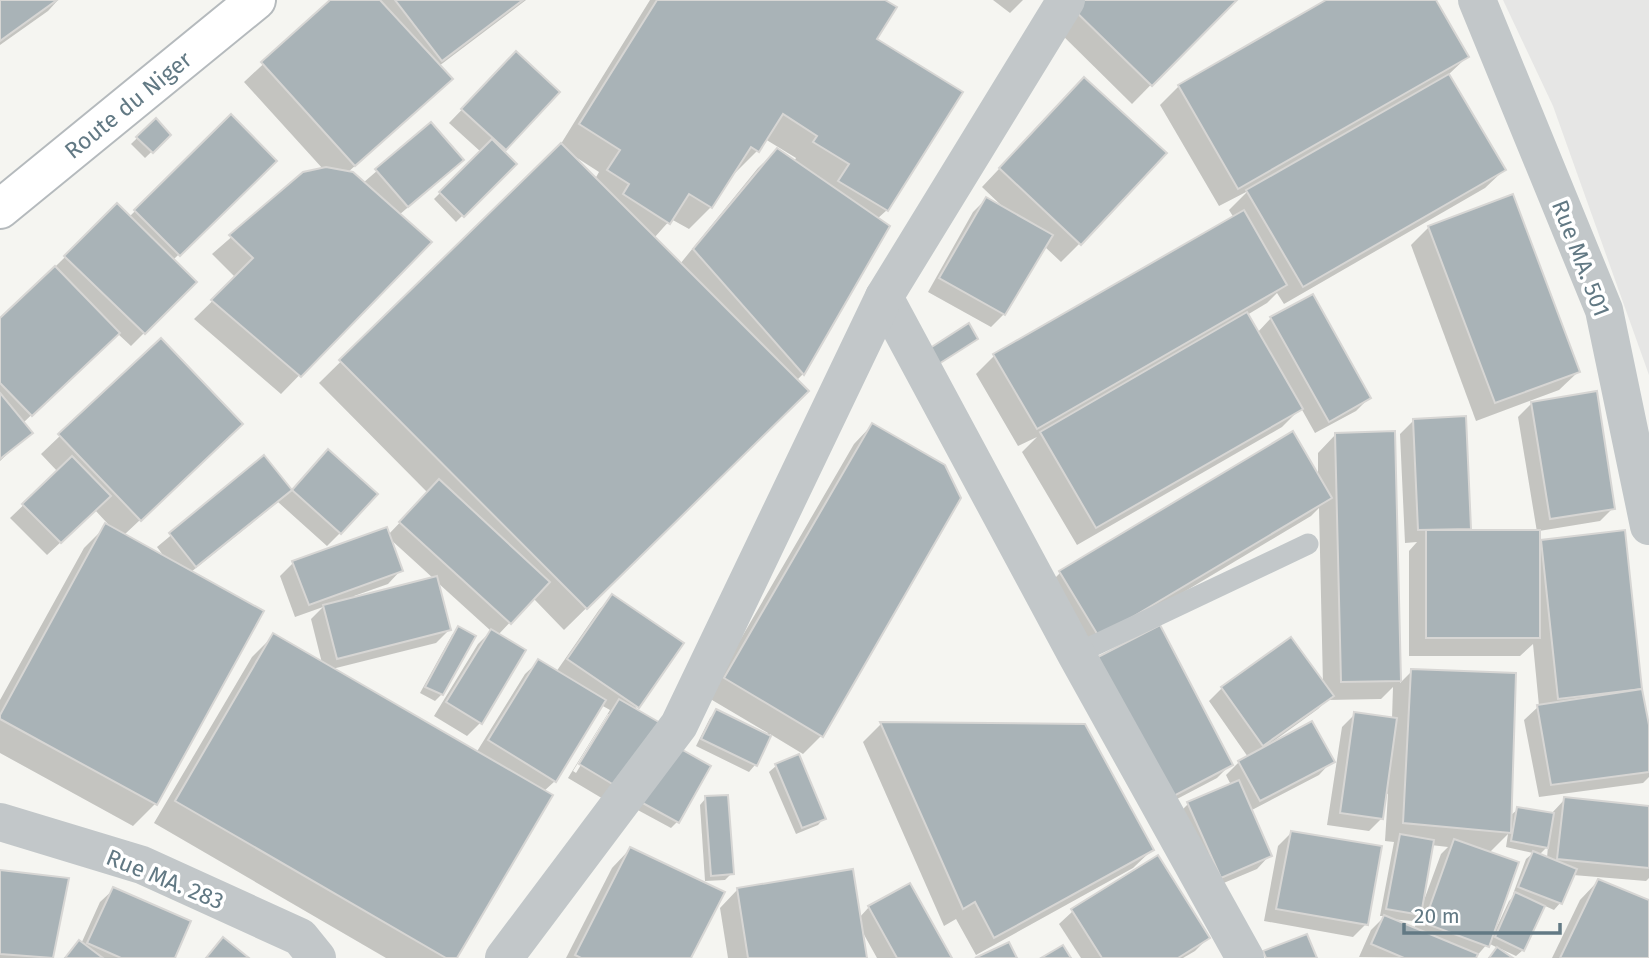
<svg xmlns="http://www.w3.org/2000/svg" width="1649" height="958" font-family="'Fira Sans',sans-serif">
  <rect width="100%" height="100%" fill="#f5f5f1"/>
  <path fill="#e6e6e5" d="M 1503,0 L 1649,0 L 1649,375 L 1553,106 Z"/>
  <g fill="#0003" fill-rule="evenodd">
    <path d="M 0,0 L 58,0 L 48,11 L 0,45 Z"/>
    <path d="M 332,0 L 526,0 L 439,66 L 432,97 L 347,173 L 363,183 L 431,124 L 448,173 L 399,215 L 429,242 L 281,394 L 194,319 L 236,278 L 212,254 L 304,174 L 323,169 L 244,82 Z"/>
    <path d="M 650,0 L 882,0 L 874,40 L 887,210 L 877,219 L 887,226 L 803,374 L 796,381 L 807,391 L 564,630 L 533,598 L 498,635 L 480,723 L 467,736 L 434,716 L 478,644 L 491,631 L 437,582 L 449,630 L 436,643 L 332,669 L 476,753 L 525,674 L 539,661 L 556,672 L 599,610 L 612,596 L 682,644 L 634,710 L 615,806 L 568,778 L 610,710 L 601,705 L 555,781 L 543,792 L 455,958 L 386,958 L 154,823 L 252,657 L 274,635 L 322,663 L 311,619 L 323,607 L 295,617 L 280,576 L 293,563 L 388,535 L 428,493 L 319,383 L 559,147 ZM 765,139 L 796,158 L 794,162 L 777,150 L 758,168 L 680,264 L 654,238 L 671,219 L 689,229 L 711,207 L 733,172 L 735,173 L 757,151 ZM 574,156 L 599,172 L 595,179 ZM 389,538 L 434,579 L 354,599 L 354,596 L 388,584 L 401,570 ZM 608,714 L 612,714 L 576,773 L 573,771 Z"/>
    <path d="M 993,0 L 1023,0 L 1010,13 Z"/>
    <path d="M 1076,0 L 1234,0 L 1132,104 L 1052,25 Z"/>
    <path d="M 1329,0 L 1434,0 L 1467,57 L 1448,75 L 1504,170 L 1485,188 L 1284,304 L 1277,293 L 1267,303 L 1247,315 L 1257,333 L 1271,318 L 1369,398 L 1356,411 L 1315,433 L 1301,408 L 1282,427 L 1077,545 L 1022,452 L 1037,437 L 1018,446 L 976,374 L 994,356 L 1234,218 L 1229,210 L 1248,191 L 1219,206 L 1160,105 L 1179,86 Z"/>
    <path d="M 503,67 L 557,92 L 502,151 L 514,164 L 456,222 L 434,199 L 481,152 L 449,123 Z"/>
    <path d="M 1066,98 L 1080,243 L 1061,262 L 1044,246 L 1004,314 L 991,327 L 928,292 L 973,212 L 986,199 L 1003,207 L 982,187 Z"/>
    <path d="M 231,117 L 274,161 L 173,260 L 195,282 L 131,346 L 117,333 L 23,423 L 30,433 L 0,461 L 0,321 L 117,206 L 129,217 Z"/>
    <path d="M 156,120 L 169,135 L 145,158 L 131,144 Z"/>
    <path d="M 1429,227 L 1578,372 L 1559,390 L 1476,421 L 1411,245 Z"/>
    <path d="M 161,340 L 223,442 L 124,535 L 166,559 L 157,547 L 264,458 L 291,491 L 315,465 L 340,533 L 327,546 L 278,502 L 191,572 L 155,804 L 133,826 L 0,753 L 0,700 L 84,548 L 108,524 L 95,510 L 47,555 L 10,518 L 58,472 L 41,454 Z"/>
    <path d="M 1532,403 L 1613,508 L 1600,521 L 1539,531 L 1539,545 L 1542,542 L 1640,689 L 1649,734 L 1649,777 L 1643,783 L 1539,797 L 1524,720 L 1539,706 L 1533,644 L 1520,656 L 1409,656 L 1409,551 L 1417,542 L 1405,543 L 1400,434 L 1413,421 L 1469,528 L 1465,532 L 1537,532 L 1518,417 Z"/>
    <path d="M 872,425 L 821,736 L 803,754 L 770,734 L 755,765 L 749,772 L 696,746 L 710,718 L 716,711 L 767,736 L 768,733 L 707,697 L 854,444 Z"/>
    <path d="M 1394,433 L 1400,683 L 1412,671 L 1510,816 L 1518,809 L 1551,814 L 1565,799 L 1649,807 L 1649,878 L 1646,881 L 1573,875 L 1560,903 L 1554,910 L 1543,905 L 1523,950 L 1516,956 L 1501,949 L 1500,951 L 1510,958 L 1488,958 L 1498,948 L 1488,943 L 1475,958 L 1359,957 L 1371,930 L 1385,916 L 1380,916 L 1394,842 L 1385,841 L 1388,794 L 1385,793 L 1382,818 L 1369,831 L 1327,825 L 1342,727 L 1355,714 L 1392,719 L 1393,687 L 1381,699 L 1327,700 L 1318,709 L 1271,743 L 1332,761 L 1319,775 L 1250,811 L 1270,855 L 1257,869 L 1207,890 L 1175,817 L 1188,804 L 1231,785 L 1226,775 L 1239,762 L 1248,757 L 1209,701 L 1222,688 L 1323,685 L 1319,508 L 1311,516 L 1080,654 L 1042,591 L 1061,572 L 1318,478 L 1318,453 L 1336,434 ZM 1508,834 L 1506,847 L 1533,853 L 1526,859 L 1513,894 L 1515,895 L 1509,901 L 1495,931 L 1493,930 L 1489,853 ZM 1431,845 L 1448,847 L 1441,854 L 1423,903 L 1422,903 ZM 1548,846 L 1547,858 L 1539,855 ZM 1419,915 L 1414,929 L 1389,919 L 1413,921 Z"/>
    <path d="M 458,628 L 442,694 L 435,701 L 420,693 L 452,635 Z"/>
    <path d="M 1084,673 L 1230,765 L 1217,778 L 1156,810 Z"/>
    <path d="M 881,724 L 1152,850 L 1133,868 L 976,955 L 956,919 L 944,926 L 863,742 Z"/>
    <path d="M 672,747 L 677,822 L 671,828 L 634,808 Z"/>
    <path d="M 776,766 L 824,818 L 818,825 L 796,834 L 769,772 Z"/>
    <path d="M 706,798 L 732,873 L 725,880 L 705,881 L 700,805 Z"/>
    <path d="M 1291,833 L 1366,924 L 1353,937 L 1264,921 L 1278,846 Z"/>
    <path d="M 630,849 L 689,958 L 566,958 L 612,868 Z"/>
    <path d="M 0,872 L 67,880 L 52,958 L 0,958 Z"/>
    <path d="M 1598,881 L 1649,902 L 1649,958 L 1552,958 L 1580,900 Z"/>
    <path d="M 114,889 L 173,958 L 64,958 L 79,942 L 81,944 L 100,902 Z"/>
    <path d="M 738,889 L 859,918 L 869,907 L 950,958 L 877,958 L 862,931 L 866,958 L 728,958 L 720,908 Z"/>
    <path d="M 1073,911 L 1208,938 L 1195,951 L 1183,958 L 1081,958 L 1059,924 Z"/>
  </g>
  <g fill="#a9b3b7" stroke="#d7d6d4" stroke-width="2">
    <path d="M 0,0 L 57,0 L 0,41 Z"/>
    <path d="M 330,0 L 380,0 L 453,79 L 355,166 L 261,62 Z"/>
    <path d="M 395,0 L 523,0 L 442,61 Z"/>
    <path d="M 657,0 L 885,0 L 897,7 L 877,39 L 963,92 L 888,211 L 838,181 L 849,164 L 813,142 L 817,136 L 783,114 L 759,152 L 751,147 L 712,208 L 689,194 L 670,224 L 623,194 L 629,184 L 607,170 L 620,150 L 579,124 Z"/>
    <path d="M 1074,0 L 1237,0 L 1152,86 L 1069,5 Z"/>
    <path d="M 1326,0 L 1436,0 L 1469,57 L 1238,189 L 1178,85 Z"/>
    <path d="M 516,51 L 560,92 L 506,150 L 461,109 Z"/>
    <path d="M 1449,74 L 1506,170 L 1303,287 L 1246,190 Z"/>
    <path d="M 1084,77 L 1167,153 L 1081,245 L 999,168 Z"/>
    <path d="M 231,114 L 277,161 L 180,256 L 134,210 Z"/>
    <path d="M 156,118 L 171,135 L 153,153 L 136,137 Z"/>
    <path d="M 431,122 L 464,160 L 408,207 L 375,169 Z"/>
    <path d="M 492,139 L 517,164 L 464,217 L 439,192 Z"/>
    <path d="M 561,143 L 809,391 L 587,609 L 339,360 Z"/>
    <path d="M 777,148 L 890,226 L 804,375 L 693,249 Z"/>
    <path d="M 326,167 L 353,172 L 432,242 L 301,377 L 211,300 L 253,258 L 229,235 L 303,172 Z"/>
    <path d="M 1513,194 L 1580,372 L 1495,403 L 1428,226 Z"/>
    <path d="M 986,197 L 1053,235 L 1005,315 L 939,278 Z"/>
    <path d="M 117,203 L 197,282 L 145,334 L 64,256 Z"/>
    <path d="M 1244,210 L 1287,285 L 1037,429 L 993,354 Z"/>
    <path d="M 55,266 L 120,333 L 32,416 L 0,383 L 0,318 Z"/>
    <path d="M 1313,294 L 1371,398 L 1329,422 L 1270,317 Z"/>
    <path d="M 1247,312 L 1303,409 L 1096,528 L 1040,432 Z"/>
    <path d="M 969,323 L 978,339 L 934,367 L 924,352 Z"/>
    <path d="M 161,338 L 243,424 L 141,521 L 58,434 Z"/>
    <path d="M 1597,391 L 1615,509 L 1550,519 L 1531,402 Z"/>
    <path d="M 0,393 L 33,433 L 0,459 Z"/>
    <path d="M 1466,416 L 1471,529 L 1418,530 L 1413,419 Z"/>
    <path d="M 872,423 L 945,465 L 961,498 L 823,737 L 724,678 Z"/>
    <path d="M 1293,431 L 1332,498 L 1099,637 L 1059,571 Z"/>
    <path d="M 1395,431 L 1401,681 L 1341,682 L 1335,433 Z"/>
    <path d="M 328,449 L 378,494 L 341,534 L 292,490 Z"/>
    <path d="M 264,455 L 292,490 L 196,567 L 169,533 Z"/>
    <path d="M 72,456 L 111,496 L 61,543 L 22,504 Z"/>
    <path d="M 439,479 L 550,582 L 511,624 L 399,522 Z"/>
    <path d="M 105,523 L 264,611 L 157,805 L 0,719 L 0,715 Z"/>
    <path d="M 387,527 L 403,571 L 309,605 L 292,561 Z"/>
    <rect x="1426" y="530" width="114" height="108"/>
    <path d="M 1625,530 L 1642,689 L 1558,699 L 1541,540 Z"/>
    <path d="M 437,576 L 451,630 L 337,659 L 323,605 Z"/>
    <path d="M 612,594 L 684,643 L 639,708 L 567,659 Z"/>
    <path d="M 1160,625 L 1233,765 L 1170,798 L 1096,658 Z"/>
    <path d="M 458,626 L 476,636 L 443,695 L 425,687 Z"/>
    <path d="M 491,629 L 526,650 L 482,724 L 446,702 Z"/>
    <path d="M 273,633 L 553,795 L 457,958 L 446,958 L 175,801 Z"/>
    <path d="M 1291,637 L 1334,696 L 1263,746 L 1221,687 Z"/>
    <path d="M 538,659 L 606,700 L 556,782 L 488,740 Z"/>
    <path d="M 1411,669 L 1516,673 L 1511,833 L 1403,823 Z"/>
    <path d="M 1642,689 L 1649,725 L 1649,772 L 1551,785 L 1537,705 Z"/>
    <path d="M 619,699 L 669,728 L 629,794 L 579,764 Z"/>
    <path d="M 716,709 L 771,736 L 757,766 L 701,739 Z"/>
    <path d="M 1354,712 L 1397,718 L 1383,819 L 1340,813 Z"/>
    <path d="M 1312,721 L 1335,762 L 1260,801 L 1238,761 Z"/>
    <path d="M 880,722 L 1085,724 L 1154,850 L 994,938 L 975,902 L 963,909 Z"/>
    <path d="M 672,744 L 711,766 L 679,823 L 639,801 Z"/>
    <path d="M 799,754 L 826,819 L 802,828 L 775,764 Z"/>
    <path d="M 1239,780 L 1272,856 L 1221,878 L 1187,802 Z"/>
    <path d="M 728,795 L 734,874 L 711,876 L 705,796 Z"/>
    <path d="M 1564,797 L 1649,806 L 1649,868 L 1557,859 Z"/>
    <path d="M 1517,807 L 1554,813 L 1548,848 L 1511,841 Z"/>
    <path d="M 1291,831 L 1382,846 L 1368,925 L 1276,909 Z"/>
    <path d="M 1400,834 L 1434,840 L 1421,915 L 1386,909 Z"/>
    <path d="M 1454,839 L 1519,862 L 1489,947 L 1424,923 Z"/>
    <path d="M 630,847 L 725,892 L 691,958 L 581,958 L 575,955 Z"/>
    <path d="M 1533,851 L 1577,869 L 1562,904 L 1518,887 Z"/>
    <path d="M 1158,855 L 1210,938 L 1178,958 L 1102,958 L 1071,909 Z"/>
    <path d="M 853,869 L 867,958 L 748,958 L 737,888 Z"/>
    <path d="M 0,870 L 69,878 L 53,958 L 0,954 Z"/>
    <path d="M 1598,879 L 1649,900 L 1649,958 L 1560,958 Z"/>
    <path d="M 910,883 L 952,958 L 897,958 L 868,906 Z"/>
    <path d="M 113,887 L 191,921 L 175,958 L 121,958 L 87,943 Z"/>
    <path d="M 1515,892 L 1545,906 L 1524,951 L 1495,937 Z"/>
    <path d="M 1384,915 L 1478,954 L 1476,958 L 1404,958 L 1371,944 Z"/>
    <path d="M 1307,934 L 1317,958 L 1266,958 L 1263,951 Z"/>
    <path d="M 223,937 L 249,958 L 206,958 Z"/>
    <path d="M 79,940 L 103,958 L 65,958 Z"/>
    <path d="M 1009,942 L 1017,958 L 975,958 Z"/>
    <path d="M 1063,945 L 1071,958 L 1041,958 Z"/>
    <path d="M 1497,947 L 1513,958 L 1489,958 Z"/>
  </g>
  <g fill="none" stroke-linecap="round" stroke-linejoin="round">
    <defs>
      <path id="primary" d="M 0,209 L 256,0"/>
    </defs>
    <use href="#primary" stroke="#b5babd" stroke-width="42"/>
    <path stroke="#c2c7c9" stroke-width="21" d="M 1076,654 L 1308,544"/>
    <g stroke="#c2c7c9" stroke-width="38">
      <path d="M 1477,0 L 1604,310 L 1649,526"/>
      <path d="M 884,297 L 1076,654 L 1245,958"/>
      <path d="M 0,822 L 142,865 L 300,937 L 317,958"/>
      <path d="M 504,958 L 679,725 L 884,297 L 1066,0"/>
    </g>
    <use href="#primary" stroke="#fff" stroke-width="38"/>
  </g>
  <g text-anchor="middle" stroke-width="7" stroke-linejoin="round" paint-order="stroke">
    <g font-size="23" fill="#627984" stroke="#fff">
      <text transform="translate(128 105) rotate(-39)" y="8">Route du Niger</text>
      <text transform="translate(1581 258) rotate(69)" y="8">Rue MA. 501</text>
      <text transform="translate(165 879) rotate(22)" y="8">Rue MA. 283</text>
    </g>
  </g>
  <path d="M1404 923v10h156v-10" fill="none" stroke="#627984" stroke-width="3.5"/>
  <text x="1414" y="923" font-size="21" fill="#627984" stroke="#ffffff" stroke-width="5" paint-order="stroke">20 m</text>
</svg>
